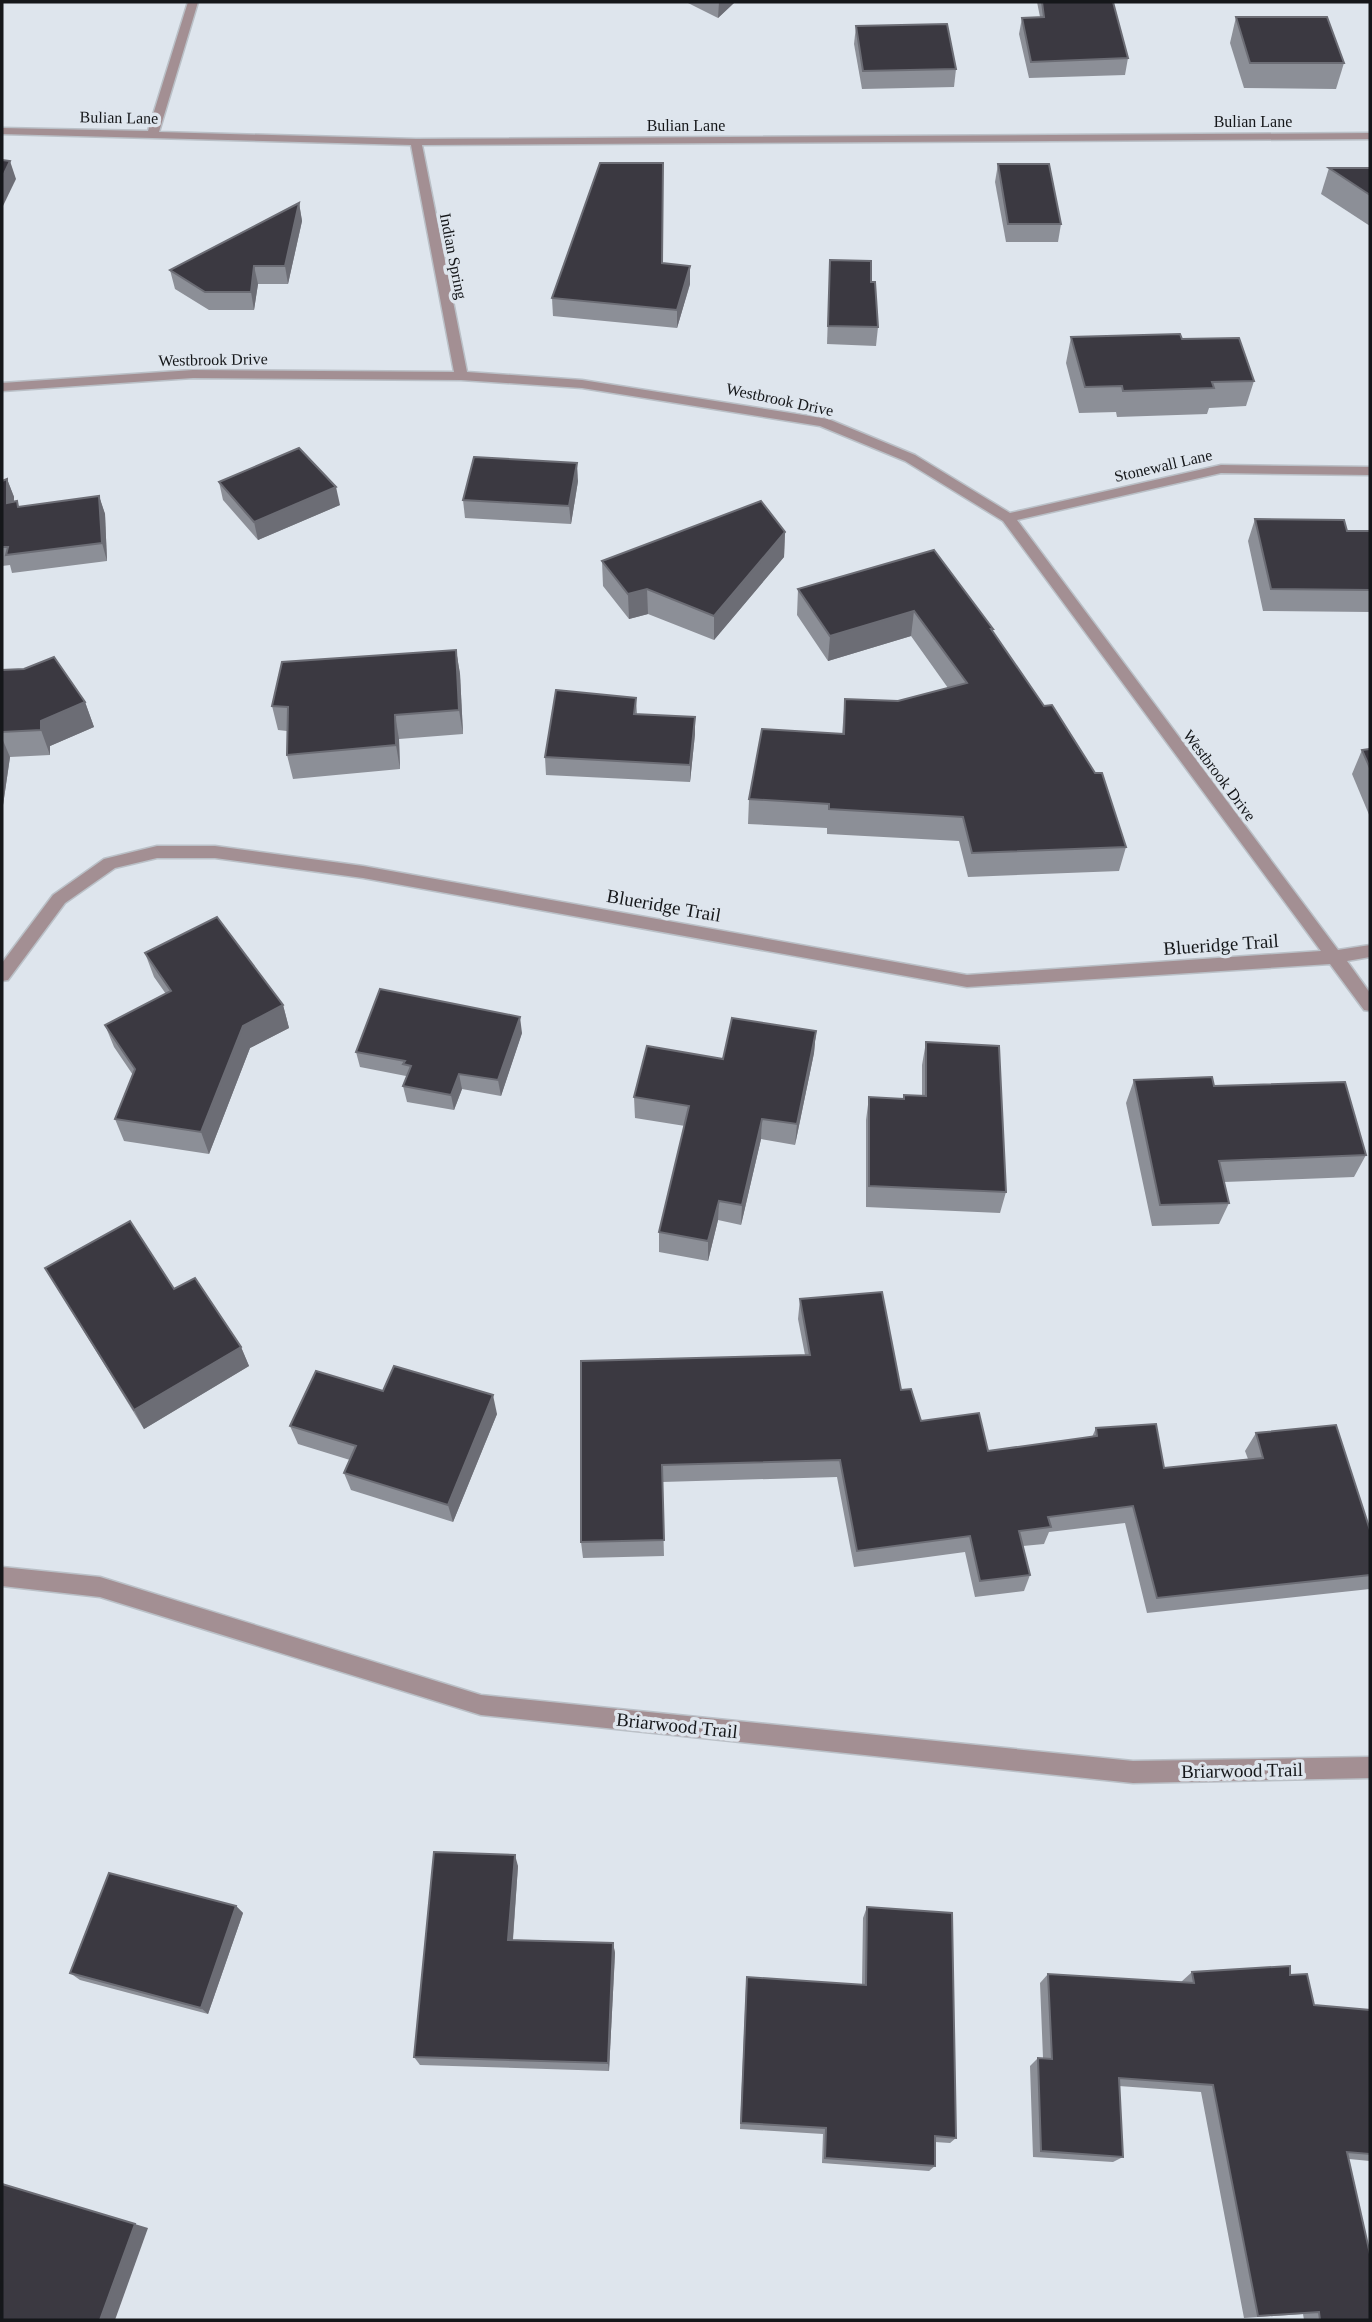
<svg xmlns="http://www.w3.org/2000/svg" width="1372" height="2322" font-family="Georgia,serif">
  <rect width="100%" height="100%" fill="#dee5ed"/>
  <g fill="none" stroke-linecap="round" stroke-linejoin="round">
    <defs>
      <g id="minor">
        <path d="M 188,2 L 198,2 L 159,132 L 416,139 L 1370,133 L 1370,139 L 422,145 L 467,372 L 582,380 L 828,419 L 915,455 L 1010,513 L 1221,465 L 1370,467 L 1370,475 L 1221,473 L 1017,520 L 1338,950 L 1370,945 L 1370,957 L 1347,961 L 1370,993 L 1370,1011 L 1364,1010 L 1330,964 L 967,987 L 363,878 L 215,858 L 157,858 L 115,868 L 65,903 L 8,980 L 2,981 L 2,963 L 53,895 L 104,859 L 157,846 L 215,846 L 363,866 L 967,975 L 1321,951 L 1003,521 L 905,461 L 820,426 L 582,388 L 461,380 L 193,378 L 2,391 L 2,383 L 193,370 L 454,372 L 411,145 L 2,134 L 2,128 L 148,131 Z"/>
        <path d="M 2,1567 L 100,1577 L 481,1695 L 1133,1761 L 1370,1757 L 1370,1778 L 1133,1783 L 481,1715 L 100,1597 L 2,1586 Z"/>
      </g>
    </defs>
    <use href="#minor" stroke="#bac0c7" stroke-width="3"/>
    <use href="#minor" fill="#a38f93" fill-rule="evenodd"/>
  </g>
  <g fill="#8c8f97">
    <path d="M 686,2 L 735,2 L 718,18 Z"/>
    <path d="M 1037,2 L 1113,2 L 1128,58 L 1125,75 L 1029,78 L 1019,34 L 1022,18 L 1040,17 Z"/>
    <path d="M 1236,17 L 1344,63 L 1336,89 L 1244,88 L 1230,43 Z"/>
    <path d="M 856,26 L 956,69 L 954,87 L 862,89 L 854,44 Z"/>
    <path d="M 998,164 L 1061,224 L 1058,242 L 1006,242 L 995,182 Z"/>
    <path d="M 1329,168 L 1370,168 L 1370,226 L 1321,194 Z"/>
    <path d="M 299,203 L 302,221 L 288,284 L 258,284 L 254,310 L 209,310 L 175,289 L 170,270 Z"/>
    <path d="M 830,260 L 871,282 L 878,327 L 876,346 L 827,344 Z"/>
    <path d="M 663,263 L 690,266 L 690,284 L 677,328 L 553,316 L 552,298 Z"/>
    <path d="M 1071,337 L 1182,339 L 1254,381 L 1246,406 L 1209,408 L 1207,414 L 1117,417 L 1116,412 L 1079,413 L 1066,363 Z"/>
    <path d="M 7,479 L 14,497 L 14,502 L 19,507 L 99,496 L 105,514 L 107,561 L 12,573 L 10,565 L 2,566 L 2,481 Z"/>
    <path d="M 578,481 L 571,524 L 465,518 L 463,500 Z"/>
    <path d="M 219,482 L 340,505 L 258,540 L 223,500 Z"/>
    <path d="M 1255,519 L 1347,531 L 1370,531 L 1370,612 L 1263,611 L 1248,541 Z"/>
    <path d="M 785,532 L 784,557 L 714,640 L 648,614 L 629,619 L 603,586 L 602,561 Z"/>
    <path d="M 934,550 L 993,629 L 993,632 L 1126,847 L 1119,871 L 968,877 L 959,841 L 827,834 L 827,828 L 748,824 L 749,799 L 842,734 L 845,699 L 898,701 L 948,688 L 911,636 L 828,661 L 797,615 L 798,589 Z"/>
    <path d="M 456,650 L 460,674 L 463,734 L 399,739 L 400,769 L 293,779 L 287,755 L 287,731 L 278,730 L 272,706 Z"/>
    <path d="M 2,670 L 85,702 L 94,727 L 50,746 L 50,755 L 10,757 L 2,812 Z"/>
    <path d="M 636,698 L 637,714 L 695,717 L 695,734 L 690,782 L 546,775 L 545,757 Z"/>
    <path d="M 1370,749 L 1370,817 L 1352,774 L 1362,750 Z"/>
    <path d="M 145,953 L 283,1005 L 289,1028 L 250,1048 L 209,1154 L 124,1141 L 115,1119 L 133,1075 L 114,1047 L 105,1025 L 166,994 L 154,977 Z"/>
    <path d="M 816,1031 L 814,1053 L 795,1145 L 761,1139 L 741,1225 L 718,1220 L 708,1261 L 659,1252 L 659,1232 L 685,1126 L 635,1118 L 634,1097 L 723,1059 Z"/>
    <path d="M 522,1033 L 501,1096 L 462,1089 L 454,1110 L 407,1102 L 403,1086 L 406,1079 L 406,1076 L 360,1067 L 356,1052 Z"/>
    <path d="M 926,1042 L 1006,1192 L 1000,1213 L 866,1207 L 866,1120 L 869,1097 L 903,1099 L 904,1095 L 922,1096 L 922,1065 Z"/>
    <path d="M 1134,1080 L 1214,1086 L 1366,1155 L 1354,1177 L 1224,1182 L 1229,1203 L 1219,1224 L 1152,1226 L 1126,1103 Z"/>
    <path d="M 45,1268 L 174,1289 L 241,1347 L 249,1366 L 144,1429 Z"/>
    <path d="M 800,1299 L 901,1390 L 921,1421 L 988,1451 L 1092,1437 L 1096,1428 L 1164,1468 L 1248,1459 L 1245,1451 L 1256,1433 L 1370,1530 L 1370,1589 L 1147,1613 L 1125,1523 L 1049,1532 L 1044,1544 L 1023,1546 L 1030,1575 L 1024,1591 L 975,1597 L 965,1552 L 854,1567 L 837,1477 L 662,1482 L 664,1556 L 583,1558 L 581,1542 L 581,1361 L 805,1355 L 798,1319 Z"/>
    <path d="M 383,1391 L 497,1414 L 453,1522 L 351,1490 L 344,1473 L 350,1460 L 298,1444 L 290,1426 Z"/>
    <path d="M 518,1866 L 513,1940 L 613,1943 L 615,1953 L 609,2071 L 420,2065 L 414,2057 Z"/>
    <path d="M 236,1906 L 243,1913 L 208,2014 L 80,1980 L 70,1973 Z"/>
    <path d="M 867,1907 L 956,2138 L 950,2143 L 935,2142 L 935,2166 L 929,2171 L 822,2163 L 823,2134 L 740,2129 L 746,1986 L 747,1977 L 862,1985 L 863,1918 Z"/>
    <path d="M 1192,1972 L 1290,1975 L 1314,2005 L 1370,2010 L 1370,2161 L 1349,2159 L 1370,2320 L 1304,2320 L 1303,2314 L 1244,2318 L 1201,2092 L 1119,2086 L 1123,2157 L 1113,2162 L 1033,2157 L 1030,2066 L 1038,2058 L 1043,2058 L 1040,1983 L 1048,1974 L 1181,1982 Z"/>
  </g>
  <g fill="#6c6d75">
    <path d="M 719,2 L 735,2 L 718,18 Z"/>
    <path d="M 10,161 L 16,179 L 2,208 L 2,178 Z"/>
    <path d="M 299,203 L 302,221 L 288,284 L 285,266 Z"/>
    <path d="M 254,266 L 258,284 L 254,310 L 251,292 Z"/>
    <path d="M 690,266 L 690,284 L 677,328 L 677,310 Z"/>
    <path d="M 577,463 L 578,481 L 571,524 L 569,506 Z"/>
    <path d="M 7,479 L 14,497 L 13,521 L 7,503 Z"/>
    <path d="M 336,487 L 340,505 L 258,540 L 254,522 Z"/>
    <path d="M 99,496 L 105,514 L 107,561 L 102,543 Z"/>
    <path d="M 785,532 L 784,557 L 714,640 L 714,616 Z"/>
    <path d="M 647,589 L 648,614 L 629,619 L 628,594 Z"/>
    <path d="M 914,611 L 911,636 L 828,661 L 830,636 Z"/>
    <path d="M 456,650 L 460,674 L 463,734 L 459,710 Z"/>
    <path d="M 85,702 L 94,727 L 50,746 L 50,755 L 41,730 L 41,721 Z"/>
    <path d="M 395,715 L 399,739 L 400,769 L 396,745 Z"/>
    <path d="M 695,717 L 695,734 L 690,782 L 690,765 Z"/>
    <path d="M 2,738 L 10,757 L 2,812 Z"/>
    <path d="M 283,1005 L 289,1028 L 250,1048 L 209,1154 L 201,1132 L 243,1026 Z"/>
    <path d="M 520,1017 L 522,1033 L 501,1096 L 498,1080 Z"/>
    <path d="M 816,1031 L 814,1053 L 795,1145 L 797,1124 Z"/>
    <path d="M 459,1074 L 462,1089 L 454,1110 L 451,1095 Z"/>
    <path d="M 762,1119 L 761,1139 L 741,1225 L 742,1205 Z"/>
    <path d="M 719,1201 L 718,1220 L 708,1261 L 708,1241 Z"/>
    <path d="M 241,1347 L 249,1366 L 144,1429 L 134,1410 Z"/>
    <path d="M 493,1395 L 497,1414 L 453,1522 L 448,1505 Z"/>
    <path d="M 515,1855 L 518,1866 L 512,1950 L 508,1940 Z"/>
    <path d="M 236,1906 L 243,1913 L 208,2014 L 201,2008 Z"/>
    <path d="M 613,1943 L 615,1953 L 609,2071 L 608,2063 Z"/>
    <path d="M 3,2184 L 148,2228 L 115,2320 L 100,2320 Z"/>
  </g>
  <g fill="#3b3941" stroke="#6c6d75" stroke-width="2">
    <path d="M 1042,2 L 1113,2 L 1128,58 L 1031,62 L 1022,18 L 1044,17 Z"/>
    <path d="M 1236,17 L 1327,17 L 1344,63 L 1250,63 Z"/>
    <path d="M 947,24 L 956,69 L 863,71 L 856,26 Z"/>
    <path d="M 2,160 L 10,161 L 2,178 Z"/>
    <path d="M 600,163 L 663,163 L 662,263 L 690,266 L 677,310 L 552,298 Z"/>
    <path d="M 998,164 L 1049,164 L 1061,224 L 1008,224 Z"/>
    <path d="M 1329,168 L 1370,168 L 1370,195 Z"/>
    <path d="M 299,203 L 285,266 L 254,266 L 251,292 L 205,292 L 170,270 Z"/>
    <path d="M 830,260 L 871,261 L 871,282 L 875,282 L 878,327 L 828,326 Z"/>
    <path d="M 1180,334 L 1182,339 L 1239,338 L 1254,381 L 1212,382 L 1214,388 L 1123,391 L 1122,386 L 1085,387 L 1071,337 Z"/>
    <path d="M 299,448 L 336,487 L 254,522 L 219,482 Z"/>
    <path d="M 474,457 L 577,463 L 569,506 L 463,500 Z"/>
    <path d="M 7,479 L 7,503 L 17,501 L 18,507 L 99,496 L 102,543 L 6,555 L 8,547 L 2,547 L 2,481 Z"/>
    <path d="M 761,501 L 785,532 L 714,616 L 647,589 L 628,594 L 602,561 Z"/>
    <path d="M 1255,519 L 1344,520 L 1347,531 L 1370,531 L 1370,590 L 1271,589 Z"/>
    <path d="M 934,550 L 993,629 L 991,629 L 1044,706 L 1052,705 L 1095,773 L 1102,773 L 1126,847 L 972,853 L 963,817 L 829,809 L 829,804 L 749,799 L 762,729 L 844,734 L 845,699 L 898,701 L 967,683 L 914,611 L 830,636 L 798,589 Z"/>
    <path d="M 456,650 L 459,710 L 395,715 L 396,745 L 287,755 L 288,707 L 272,706 L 282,662 Z"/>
    <path d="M 54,657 L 85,702 L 41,721 L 41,730 L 2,732 L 2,670 L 24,669 Z"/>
    <path d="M 556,690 L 636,698 L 634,714 L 695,717 L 690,765 L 545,757 Z"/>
    <path d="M 1370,749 L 1370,768 L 1362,750 Z"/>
    <path d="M 217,917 L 283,1005 L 243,1026 L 201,1132 L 115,1119 L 135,1069 L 105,1025 L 171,991 L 145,953 Z"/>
    <path d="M 380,989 L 520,1017 L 498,1080 L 459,1074 L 451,1095 L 403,1086 L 411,1066 L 403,1064 L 405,1061 L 356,1052 Z"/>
    <path d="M 732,1018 L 816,1031 L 797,1124 L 762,1119 L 742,1205 L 719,1201 L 708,1241 L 659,1232 L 689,1106 L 634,1097 L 647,1046 L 723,1059 Z"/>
    <path d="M 926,1042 L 999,1046 L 1006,1192 L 869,1186 L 869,1097 L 904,1099 L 904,1095 L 926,1096 Z"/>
    <path d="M 1212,1077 L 1214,1086 L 1345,1082 L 1366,1155 L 1219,1161 L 1229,1203 L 1160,1205 L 1134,1080 Z"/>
    <path d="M 130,1221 L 174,1289 L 195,1278 L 241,1347 L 134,1410 L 45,1268 Z"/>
    <path d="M 882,1292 L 901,1390 L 911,1389 L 921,1421 L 979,1413 L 988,1451 L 1097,1436 L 1096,1428 L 1156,1424 L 1164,1468 L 1263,1458 L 1256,1433 L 1336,1425 L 1370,1530 L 1370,1575 L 1157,1598 L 1133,1506 L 1048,1517 L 1051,1527 L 1019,1531 L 1030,1575 L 980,1581 L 970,1536 L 857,1551 L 840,1460 L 662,1465 L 664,1540 L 581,1542 L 581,1361 L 810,1355 L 800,1299 Z"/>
    <path d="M 394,1366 L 493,1395 L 448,1505 L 344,1473 L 356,1446 L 290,1426 L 316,1371 L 383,1391 Z"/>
    <path d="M 434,1852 L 515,1855 L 508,1940 L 613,1943 L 608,2063 L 414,2057 Z"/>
    <path d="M 109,1873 L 236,1906 L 201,2008 L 70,1973 Z"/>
    <path d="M 867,1907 L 952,1913 L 956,2138 L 935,2136 L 935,2166 L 825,2158 L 826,2128 L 741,2123 L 747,1977 L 866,1985 Z"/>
    <path d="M 1290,1966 L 1290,1975 L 1307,1974 L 1314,2005 L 1370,2010 L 1370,2154 L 1347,2152 L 1370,2254 L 1370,2320 L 1320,2320 L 1319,2312 L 1258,2316 L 1213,2085 L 1119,2078 L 1123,2157 L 1041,2151 L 1038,2058 L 1052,2059 L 1048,1974 L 1194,1983 L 1192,1972 Z"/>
    <path d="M 2,2184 L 135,2224 L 100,2320 L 2,2320 Z"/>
  </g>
  <g text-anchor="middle" stroke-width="7" stroke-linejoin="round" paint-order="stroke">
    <g font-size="16" fill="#15171a" stroke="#dee5ed">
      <text transform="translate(119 117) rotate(1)" y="6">Bulian Lane</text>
      <text x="1253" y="127">Bulian Lane</text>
      <text x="686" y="131">Bulian Lane</text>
      <text transform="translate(454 256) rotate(79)" y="6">Indian Spring</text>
      <text transform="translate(213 359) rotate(-1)" y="6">Westbrook Drive</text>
      <text transform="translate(780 399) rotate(12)" y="6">Westbrook Drive</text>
      <text transform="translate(1163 465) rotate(-13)" y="6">Stonewall Lane</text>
      <text transform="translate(1220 775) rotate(53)" y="6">Westbrook Drive</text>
    </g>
    <g font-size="19" fill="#15171a" stroke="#dee5ed">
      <text transform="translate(664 905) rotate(10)" y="7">Blueridge Trail</text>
      <text transform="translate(1221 944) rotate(-4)" y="7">Blueridge Trail</text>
      <text transform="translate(677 1725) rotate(6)" y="7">Briarwood Trail</text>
      <text transform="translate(1242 1770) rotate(-1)" y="7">Briarwood Trail</text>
    </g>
  </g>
  <rect width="1372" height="2322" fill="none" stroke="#15171a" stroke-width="7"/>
</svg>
